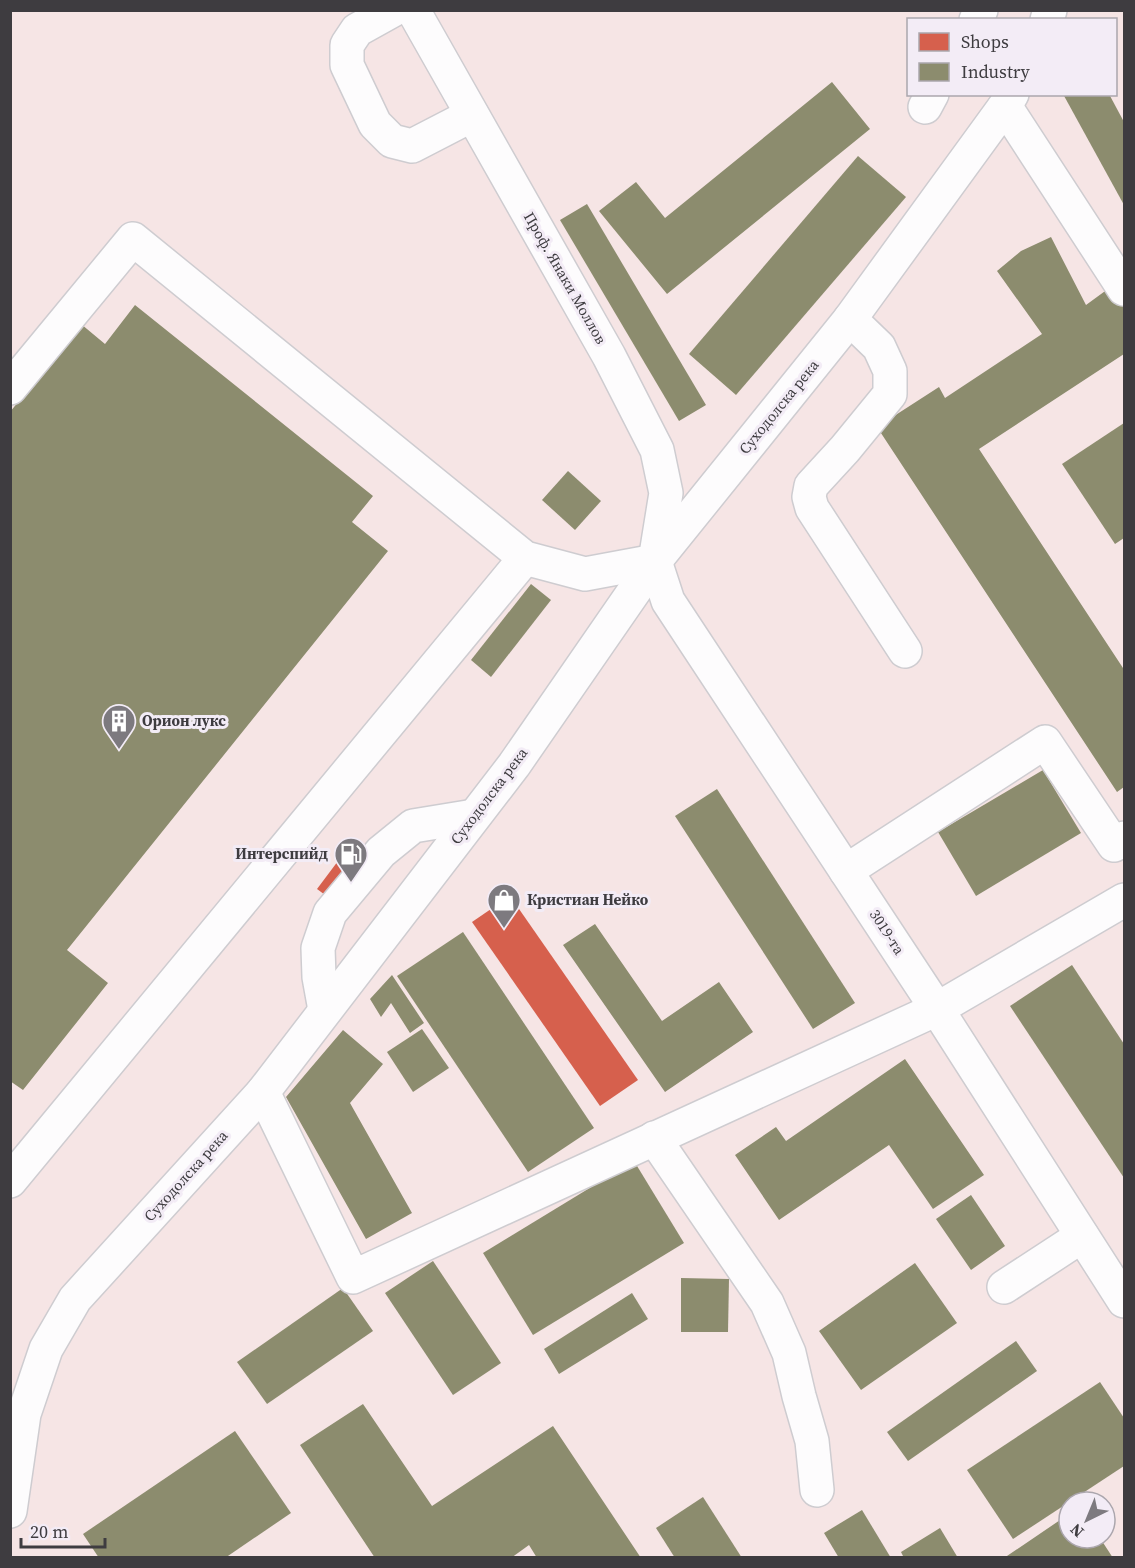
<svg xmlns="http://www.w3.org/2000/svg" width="1135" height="1568" font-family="'Source Serif 4',serif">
  <rect width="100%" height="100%" fill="#f2eef4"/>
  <path fill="#f6e5e5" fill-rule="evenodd" d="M 11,11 L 1124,11 L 1124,1557 L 11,1558 ZM 908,20 L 1116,20 L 1116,94 L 908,94 ZM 1069,1502 L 1105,1502 L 1105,1538 L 1069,1538 Z"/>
  <g fill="#d6604d">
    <path d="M 350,845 L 379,867 L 347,911 L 317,889 Z"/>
    <path d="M 510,896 L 638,1080 L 600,1106 L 472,922 Z"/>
  </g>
  <g fill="#8c8c6e">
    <path d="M 832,82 L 870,129 L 667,294 L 599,211 L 636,182 L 665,218 Z"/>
    <path d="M 1063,94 L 1109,94 L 1124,122 L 1124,205 Z"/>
    <path d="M 858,156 L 906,197 L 736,395 L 689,354 Z"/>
    <path d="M 587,204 L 706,405 L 679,421 L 560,220 Z"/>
    <path d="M 1051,237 L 1086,305 L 1112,286 L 1124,305 L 1124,354 L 979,449 L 1123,668 L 1124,667 L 1124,787 L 1117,792 L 877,427 L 939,387 L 945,398 L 1042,334 L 997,271 L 1021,251 Z"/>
    <path d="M 135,305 L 373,496 L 352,522 L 388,551 L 67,950 L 108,983 L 23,1090 L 10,1081 L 10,412 L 81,324 L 105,344 Z"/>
    <path d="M 1124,423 L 1124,538 L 1115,544 L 1062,464 Z"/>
    <path d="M 568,471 L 601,501 L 575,530 L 542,500 Z"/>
    <path d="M 531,584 L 551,600 L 491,677 L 471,660 Z"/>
    <path d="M 1043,770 L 1081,833 L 976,896 L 938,832 Z"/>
    <path d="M 717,789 L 855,1003 L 813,1029 L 675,816 Z"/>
    <path d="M 595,924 L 662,1021 L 719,982 L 753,1032 L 665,1092 L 563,945 Z"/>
    <path d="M 463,932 L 594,1128 L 528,1172 L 397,976 Z"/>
    <path d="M 1072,965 L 1124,1044 L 1124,1178 L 1010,1006 Z"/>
    <path d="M 392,975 L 424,1023 L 410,1033 L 391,1003 L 381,1017 L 370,999 Z"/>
    <path d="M 422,1029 L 449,1068 L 413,1092 L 387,1052 Z"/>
    <path d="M 343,1030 L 383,1064 L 350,1103 L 412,1213 L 366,1239 L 286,1097 Z"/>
    <path d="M 905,1059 L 984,1175 L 933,1209 L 889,1145 L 779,1220 L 735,1155 L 776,1127 L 786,1141 Z"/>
    <path d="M 634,1161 L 684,1243 L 533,1335 L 483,1253 Z"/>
    <path d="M 971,1195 L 1005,1246 L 971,1270 L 936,1219 Z"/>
    <path d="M 433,1261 L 501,1363 L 453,1395 L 385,1293 Z"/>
    <path d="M 915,1263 L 957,1323 L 861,1390 L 819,1331 Z"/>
    <path d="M 681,1278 L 729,1279 L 728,1332 L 681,1332 Z"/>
    <path d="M 343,1288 L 373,1331 L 267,1404 L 237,1362 Z"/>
    <path d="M 632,1293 L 648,1319 L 559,1374 L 544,1349 Z"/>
    <path d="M 1016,1341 L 1037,1371 L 908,1461 L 887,1432 Z"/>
    <path d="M 1100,1382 L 1124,1418 L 1124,1466 L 1013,1539 L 967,1470 Z"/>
    <path d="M 363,1404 L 432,1506 L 553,1426 L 641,1558 L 537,1558 L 529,1545 L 511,1558 L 375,1558 L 300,1445 Z"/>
    <path d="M 235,1431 L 291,1513 L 225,1558 L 99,1558 L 83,1534 Z"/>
    <path d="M 703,1497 L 742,1558 L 675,1558 L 656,1528 Z"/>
    <path d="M 862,1510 L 891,1558 L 839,1558 L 824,1533 Z"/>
    <path d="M 1069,1514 L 1069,1538 L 1100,1538 L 1113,1558 L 1004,1558 Z"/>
    <path d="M 940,1528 L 958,1558 L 904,1558 L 901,1552 Z"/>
  </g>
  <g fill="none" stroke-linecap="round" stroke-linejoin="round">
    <defs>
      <g id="minor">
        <path d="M 393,10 L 357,30 L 347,45 L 347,65 L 375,124 L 392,141 L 412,146 L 472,115"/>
        <path d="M 413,10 L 609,356 L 657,450 L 666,493 L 655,561 L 668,601 L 937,1009 L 1124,1301"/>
        <path d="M 976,20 L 981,10"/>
        <path d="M 1047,20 L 1050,10"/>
        <path d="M 1005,106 L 1124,289"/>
        <path d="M 925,107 L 932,94"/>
        <path d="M 850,319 L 879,347 L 890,371 L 890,394 L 845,449 L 811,486 L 809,497 L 812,508 L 905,651"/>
        <path d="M 10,388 L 133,239 L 525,558 L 585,574 L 655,561"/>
        <path d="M 846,871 L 1045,742 L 1114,845 L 1124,838"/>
        <path d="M 325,1010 L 319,977 L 318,948 L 330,913 L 381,852 L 413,826 L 474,816"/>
        <path d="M 263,1092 L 353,1277 L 937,1009 L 1124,900"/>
        <path d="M 654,1138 L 767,1303 L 789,1353 L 799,1396 L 812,1441 L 817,1490"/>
        <path d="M 10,1181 L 525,558"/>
        <path d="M 1004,1287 L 1082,1236"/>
        <path d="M 10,1511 L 24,1414 L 46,1349 L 75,1299 L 263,1092 L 514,765 L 655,561 L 850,319 L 1005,106 L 1012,94"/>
      </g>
    </defs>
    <use href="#minor" stroke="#ceccd0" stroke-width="36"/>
    <use href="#minor" stroke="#fdfcfd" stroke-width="33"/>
  </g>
  <defs>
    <symbol id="building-pin" viewBox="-11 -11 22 30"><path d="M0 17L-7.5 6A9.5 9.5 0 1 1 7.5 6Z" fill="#7d7a7f" stroke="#f3ecf6"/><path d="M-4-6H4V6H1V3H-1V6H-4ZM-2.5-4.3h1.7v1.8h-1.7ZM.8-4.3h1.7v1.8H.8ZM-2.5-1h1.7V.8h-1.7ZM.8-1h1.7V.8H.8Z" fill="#fff"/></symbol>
    <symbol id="fuel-pin" viewBox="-11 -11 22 30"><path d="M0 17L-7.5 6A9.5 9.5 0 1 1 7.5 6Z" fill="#7d7a7f" stroke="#f3ecf6"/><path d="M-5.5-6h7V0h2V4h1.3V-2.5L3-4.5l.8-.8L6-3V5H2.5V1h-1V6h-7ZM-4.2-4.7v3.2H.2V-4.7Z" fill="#fff"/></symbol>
    <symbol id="shop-pin" viewBox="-11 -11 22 30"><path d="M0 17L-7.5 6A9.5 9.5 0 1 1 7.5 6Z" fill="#7d7a7f" stroke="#f3ecf6"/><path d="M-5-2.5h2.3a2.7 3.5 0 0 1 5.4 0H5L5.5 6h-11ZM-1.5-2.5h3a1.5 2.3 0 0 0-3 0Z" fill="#fff"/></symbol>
  </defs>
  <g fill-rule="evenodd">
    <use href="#building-pin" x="100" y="702" width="38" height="52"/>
    <use href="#fuel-pin" x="332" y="835" width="38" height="52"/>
    <use href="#shop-pin" x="485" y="881" width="38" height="52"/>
  </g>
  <g text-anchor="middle" stroke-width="6" stroke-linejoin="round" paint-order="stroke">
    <g font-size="15" fill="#3e3c40" stroke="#f3ecf6">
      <text transform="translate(565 278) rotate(60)" y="5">Проф. Янаки Моллов</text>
      <text transform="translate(779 407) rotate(-51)" y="5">Суходолска река</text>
      <text transform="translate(489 796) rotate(-53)" y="5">Суходолска река</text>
      <text transform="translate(887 932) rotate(57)" y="5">3019-та</text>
      <text transform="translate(186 1176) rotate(-48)" y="5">Суходолска река</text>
    </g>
    <g font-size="15" font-weight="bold" fill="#3e3c40" stroke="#f3ecf6" text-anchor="start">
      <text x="142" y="726">Орион лукс</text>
      <text x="328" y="859" text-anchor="end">Интерспийд</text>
      <text x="527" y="905">Кристиан Нейко</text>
    </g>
  </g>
  <rect width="1135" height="1568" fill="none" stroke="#3e3c40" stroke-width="24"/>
  <rect x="907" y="18" width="210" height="78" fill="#f3ecf6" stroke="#aba6ad" stroke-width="1.5"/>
  <rect x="919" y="33" width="30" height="18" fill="#d6604d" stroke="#aba6ad" stroke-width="1.5"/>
  <text x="961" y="48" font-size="18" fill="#3e3c40">Shops</text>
  <rect x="919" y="63" width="30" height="18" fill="#8c8c6e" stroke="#aba6ad" stroke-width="1.5"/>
  <text x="961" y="78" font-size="18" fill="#3e3c40">Industry</text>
  <g transform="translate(1087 1520) rotate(223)"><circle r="28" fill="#f3ecf6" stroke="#aba6ad" stroke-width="1.5"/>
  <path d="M0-4.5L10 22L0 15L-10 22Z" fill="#7d7a7f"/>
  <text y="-9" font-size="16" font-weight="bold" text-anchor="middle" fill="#3e3c40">N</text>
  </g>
  <path d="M21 1538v9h84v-9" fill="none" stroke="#3e3c40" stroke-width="3"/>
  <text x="30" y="1538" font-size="18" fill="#3e3c40" stroke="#f3ecf6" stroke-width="4.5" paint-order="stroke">20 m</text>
</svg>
